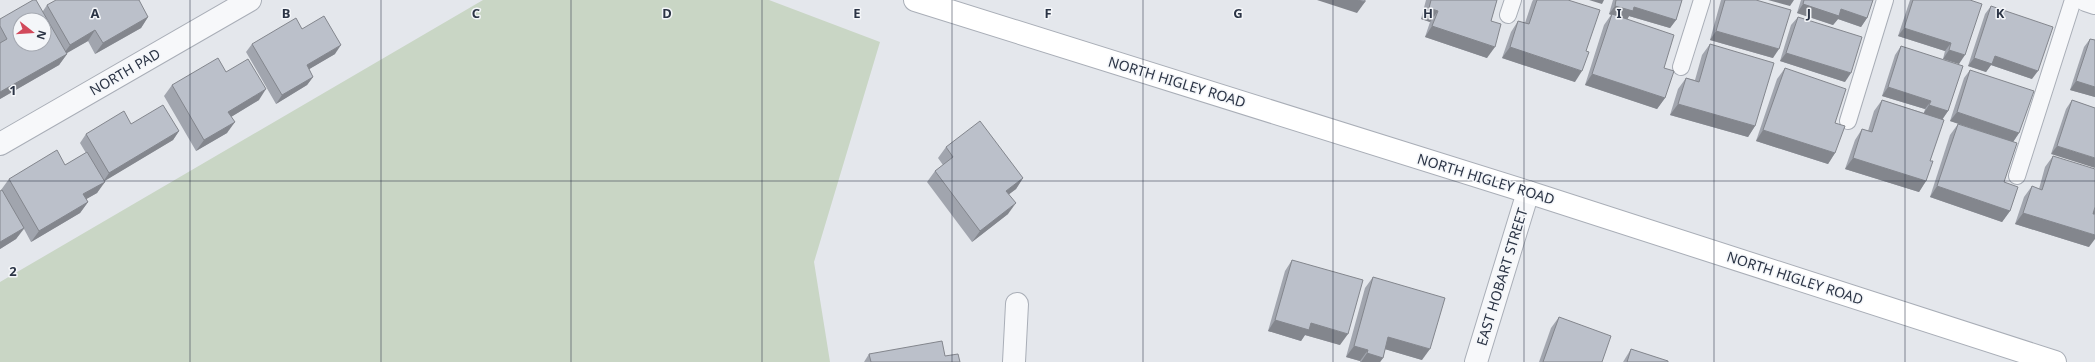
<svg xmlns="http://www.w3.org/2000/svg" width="2095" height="362" font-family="'Noto Sans',sans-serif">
  <rect width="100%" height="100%" fill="#e4e7ec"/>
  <path fill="#c9d6c5" d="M 483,0 L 769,0 L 880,42 L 814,262 L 830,362 L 0,362 L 0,282 Z"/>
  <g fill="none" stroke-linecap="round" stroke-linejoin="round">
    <defs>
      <g id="lane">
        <path d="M 1508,15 L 1513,0"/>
        <path d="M 1681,67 L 1702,0"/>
        <path d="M 1848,121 L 1885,0"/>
        <path d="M 2017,176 L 2073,0"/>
      </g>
      <g id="street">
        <path d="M 2086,0 L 2095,3"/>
        <path d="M 0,144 L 250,0"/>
        <path d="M 1014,362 L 1017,304"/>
        <path d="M 1476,362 L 1528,192"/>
      </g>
      <path id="secondary" d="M 915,0 L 1528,192 L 2055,362"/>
    </defs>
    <use href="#lane" stroke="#a9aeb7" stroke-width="18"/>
    <use href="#street" stroke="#a9aeb7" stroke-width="24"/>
    <use href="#secondary" stroke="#a9aeb7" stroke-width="24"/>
    <use href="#lane" stroke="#f7f8fa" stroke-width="16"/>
    <use href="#street" stroke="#f7f8fa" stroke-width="22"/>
    <use href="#secondary" stroke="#fff" stroke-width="22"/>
  </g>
  <g fill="#a1a5ae">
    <path d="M 1426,0 L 1497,0 L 1491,21 L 1487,58 L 1425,37 L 1430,22 L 1421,19 Z"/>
    <path d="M 1533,0 L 1568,0 L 1575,82 L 1502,58 L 1511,32 L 1518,21 L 1525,23 L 1532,2 Z"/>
    <path d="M 1613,0 L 1682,0 L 1676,20 L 1670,28 L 1629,16 L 1627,19 L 1664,68 L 1665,98 L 1657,109 L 1585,85 L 1604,25 L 1611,15 L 1609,14 Z"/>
    <path d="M 1721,0 L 1756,0 L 1773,58 L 1710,40 Z"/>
    <path d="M 1801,0 L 1873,0 L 1867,18 L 1861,27 L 1838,19 L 1833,25 L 1797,13 Z"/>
    <path d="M 1910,0 L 1970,0 L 1959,64 L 1943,59 L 1945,51 L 1898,36 Z"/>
    <path d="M 47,5 L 148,17 L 141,28 L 95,54 L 88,41 L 66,53 L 67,54 L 59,65 L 0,99 L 0,19 L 43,11 Z"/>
    <path d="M 1991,6 L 2032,79 L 1991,65 L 1986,72 L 1968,66 L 1985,14 Z"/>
    <path d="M 1798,17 L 1845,82 L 1780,61 L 1791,25 Z"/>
    <path d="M 2090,39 L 2095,40 L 2095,97 L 2070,90 L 2084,47 Z"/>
    <path d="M 252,44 L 335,54 L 309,69 L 313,77 L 307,85 L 276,104 L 246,52 Z"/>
    <path d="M 1710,44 L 1755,126 L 1748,137 L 1670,115 L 1678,89 L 1686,78 L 1695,80 L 1702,55 Z"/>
    <path d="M 1901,46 L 1948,111 L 1942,119 L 1930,161 L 1926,181 L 1919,192 L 1845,169 L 1855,140 L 1862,129 L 1868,131 L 1874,111 L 1882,100 L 1924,113 L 1925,109 L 1882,96 L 1895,55 Z"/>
    <path d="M 1785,68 L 1835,123 L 1835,153 L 1828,164 L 1756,141 L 1777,79 Z"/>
    <path d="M 1970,70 L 2019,133 L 2013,142 L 1950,121 L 1964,78 Z"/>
    <path d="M 226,72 L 259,100 L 231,117 L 227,133 L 196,151 L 164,96 L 172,85 Z"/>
    <path d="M 2072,100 L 2095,108 L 2051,154 L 2066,109 Z"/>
    <path d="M 131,124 L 179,131 L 173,140 L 104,181 L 97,193 L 86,199 L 88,202 L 80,213 L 31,242 L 24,229 L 16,239 L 0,249 L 0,191 L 1,191 L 1,190 L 9,179 L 65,165 L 86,153 L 80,143 L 86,134 Z"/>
    <path d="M 1958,124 L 2004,182 L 2010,211 L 2002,222 L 1930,197 L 1950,135 Z"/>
    <path d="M 946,147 L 1023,178 L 1016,189 L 1009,194 L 1008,214 L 972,242 L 927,182 L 935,171 L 943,165 L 938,158 Z"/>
    <path d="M 2053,156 L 2089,247 L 2015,224 L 2024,197 L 2032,186 L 2039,189 L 2045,167 Z"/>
    <path d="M 1292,260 L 1340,345 L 1305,335 L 1301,341 L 1268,331 L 1285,271 Z"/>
    <path d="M 1373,277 L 1422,360 L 1385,349 L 1383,358 L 1380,362 L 1360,362 L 1360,361 L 1346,357 L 1365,288 Z"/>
    <path d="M 1559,317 L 1602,362 L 1539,362 L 1551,328 Z"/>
    <path d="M 1631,349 L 1668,362 L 1623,362 Z"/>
    <path d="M 869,354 L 945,356 L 960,362 L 864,362 Z"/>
  </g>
  <g fill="#83868d">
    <path d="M 1317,0 L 1358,0 L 1365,2 L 1357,13 Z"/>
    <path d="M 1589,0 L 1604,0 L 1602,4 Z"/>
    <path d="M 1768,0 L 1794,0 L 1790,6 Z"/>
    <path d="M 1803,4 L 1841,9 L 1867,18 L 1861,27 L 1838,19 L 1833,25 L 1797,13 Z"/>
    <path d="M 1615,6 L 1634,7 L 1676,20 L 1670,28 L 1629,16 L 1627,20 L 1609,14 Z"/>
    <path d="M 1429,8 L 1438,11 L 1430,22 L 1421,19 Z"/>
    <path d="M 148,17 L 141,28 L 95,54 L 103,43 Z"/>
    <path d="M 1432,26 L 1495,47 L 1487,58 L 1425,37 Z"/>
    <path d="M 1904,28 L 1951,43 L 1945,51 L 1898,36 Z"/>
    <path d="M 95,30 L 88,41 L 62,56 L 70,45 Z"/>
    <path d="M 1716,31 L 1779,49 L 1773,58 L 1710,40 Z"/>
    <path d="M 341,45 L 335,54 L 301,74 L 307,65 Z"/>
    <path d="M 1510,47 L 1582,71 L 1575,82 L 1502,58 Z"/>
    <path d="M 1949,50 L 1965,55 L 1959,64 L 1943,59 Z"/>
    <path d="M 1786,53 L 1851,73 L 1845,82 L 1780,61 Z"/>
    <path d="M 67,54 L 59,65 L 0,99 L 0,92 Z"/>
    <path d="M 1995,56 L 2038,71 L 2032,79 L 1991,65 L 1986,72 L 1968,66 L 1974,58 Z"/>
    <path d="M 1592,74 L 1665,98 L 1657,109 L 1585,85 Z"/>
    <path d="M 313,77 L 307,85 L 276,104 L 282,95 Z"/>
    <path d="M 2076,81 L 2095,87 L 2095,97 L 2070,90 Z"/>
    <path d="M 1888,87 L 1931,101 L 1925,109 L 1882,96 Z"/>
    <path d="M 266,89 L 259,100 L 221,123 L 228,112 Z"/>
    <path d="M 1678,104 L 1755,126 L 1748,137 L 1670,115 Z"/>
    <path d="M 1929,105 L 1948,111 L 1942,120 L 1923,114 Z"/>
    <path d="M 1957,112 L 2019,133 L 2013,142 L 1950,121 Z"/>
    <path d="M 235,122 L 227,133 L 196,151 L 204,140 Z"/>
    <path d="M 1763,130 L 1835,153 L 1828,164 L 1756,141 Z"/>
    <path d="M 179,131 L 173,140 L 103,182 L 109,173 Z"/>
    <path d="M 2057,146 L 2095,158 L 2095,168 L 2051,154 Z"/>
    <path d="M 1853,158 L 1926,181 L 1919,192 L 1845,169 Z"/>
    <path d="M 1023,178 L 1016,189 L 999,202 L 1006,191 Z"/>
    <path d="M 105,182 L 97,193 L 76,205 L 83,194 Z"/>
    <path d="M 1937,186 L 2010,211 L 2002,222 L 1930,197 Z"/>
    <path d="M 88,202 L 80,213 L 31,242 L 39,231 Z"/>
    <path d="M 1016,203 L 1008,214 L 972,242 L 980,231 Z"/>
    <path d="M 2095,204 L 2095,215 L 2089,213 Z"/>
    <path d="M 2023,213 L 2095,235 L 2095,239 L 2089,247 L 2015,224 Z"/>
    <path d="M 24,228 L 16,239 L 0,249 L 0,242 Z"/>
    <path d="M 1275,320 L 1311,323 L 1348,334 L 1340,345 L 1305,335 L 1301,341 L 1268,331 Z"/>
    <path d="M 1388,337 L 1430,349 L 1422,360 L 1381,348 Z"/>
    <path d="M 1354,346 L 1368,350 L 1360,361 L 1346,357 Z"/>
    <path d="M 1367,353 L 1383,358 L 1380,362 L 1361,362 Z"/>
  </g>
  <g fill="#bbc0ca" stroke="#83868d" fill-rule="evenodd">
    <path d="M 33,0 L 36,0 L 67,54 L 0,92 L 0,43 L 7,39 L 0,26 L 0,19 ZM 20,20 L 44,20 L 44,44 L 20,44 Z"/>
    <path d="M 56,0 L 139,0 L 148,17 L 103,43 L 95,30 L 70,45 L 47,5 Z"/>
    <path d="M 1358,0 L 1365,0 L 1365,2 Z"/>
    <path d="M 1431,0 L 1497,0 L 1491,21 L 1501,24 L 1495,47 L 1432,26 L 1438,11 L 1429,8 Z"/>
    <path d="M 1537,0 L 1568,0 L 1600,10 L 1586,51 L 1589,52 L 1582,71 L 1510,47 L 1518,21 L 1529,24 Z"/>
    <path d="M 1616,0 L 1682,0 L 1676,20 L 1634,7 L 1633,11 L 1615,6 Z"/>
    <path d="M 1725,0 L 1756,0 L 1791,10 L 1779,49 L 1716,31 Z"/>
    <path d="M 1804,0 L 1873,0 L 1867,18 L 1841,9 L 1839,16 L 1803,4 Z"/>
    <path d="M 1913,0 L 1970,0 L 1982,4 L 1965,55 L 1949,50 L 1951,43 L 1904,28 Z"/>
    <path d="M 1991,6 L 2053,27 L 2038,71 L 1995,56 L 1992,64 L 1974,58 Z"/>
    <path d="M 1612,14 L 1674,35 L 1664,68 L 1674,71 L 1665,98 L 1592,74 Z"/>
    <path d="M 324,16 L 341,45 L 307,65 L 313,77 L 282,95 L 252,44 L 296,18 L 302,29 Z"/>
    <path d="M 1798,17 L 1862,37 L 1851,73 L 1786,53 Z"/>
    <path d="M 2090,39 L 2095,40 L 2095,87 L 2076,81 Z"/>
    <path d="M 1710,44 L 1774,63 L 1755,126 L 1678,104 L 1686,78 L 1699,82 Z"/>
    <path d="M 1901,46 L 1963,66 L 1948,111 L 1929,105 L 1931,101 L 1888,87 Z"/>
    <path d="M 218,58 L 226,72 L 248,59 L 266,89 L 228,112 L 235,122 L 204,140 L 172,85 Z"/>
    <path d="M 1785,68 L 1846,89 L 1835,123 L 1845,126 L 1835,153 L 1763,130 Z"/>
    <path d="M 1970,70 L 2034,91 L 2019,133 L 1957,112 Z"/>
    <path d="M 1882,100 L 1944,120 L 1930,161 L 1933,161 L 1926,181 L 1853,158 L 1862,129 L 1872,132 Z"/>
    <path d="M 2072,100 L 2095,108 L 2095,158 L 2057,146 Z"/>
    <path d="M 163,105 L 179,131 L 109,173 L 86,134 L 124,111 L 131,124 Z"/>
    <path d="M 980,121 L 1023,178 L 1006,191 L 1016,203 L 980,231 L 935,171 L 953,157 L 946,147 Z"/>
    <path d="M 1958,124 L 2017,143 L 2004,182 L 2018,187 L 2010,211 L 1937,186 Z"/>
    <path d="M 57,150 L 65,165 L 87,152 L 105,182 L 83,194 L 88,202 L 39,231 L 9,179 Z"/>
    <path d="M 2053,156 L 2095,169 L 2095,207 L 2093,214 L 2095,214 L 2095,235 L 2023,213 L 2032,186 L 2042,190 Z"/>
    <path d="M 2,190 L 24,228 L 0,242 L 0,191 Z"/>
    <path d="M 1292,260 L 1363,280 L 1348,334 L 1311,323 L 1309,330 L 1275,320 Z"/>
    <path d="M 1373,277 L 1445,298 L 1430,349 L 1388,337 L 1383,358 L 1367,353 L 1368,350 L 1354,346 Z"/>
    <path d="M 1559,317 L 1611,336 L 1602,362 L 1543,362 Z"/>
    <path d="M 942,341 L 945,356 L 958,354 L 960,362 L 871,362 L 869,354 Z"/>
    <path d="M 1631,349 L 1668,361 L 1668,362 L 1627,362 Z"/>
  </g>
  <path fill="none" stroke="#2b3445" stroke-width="1" stroke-opacity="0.55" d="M 190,0 L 190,362M 381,0 L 381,362M 571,0 L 571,362M 762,0 L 762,362M 952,0 L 952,362M 1143,0 L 1143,362M 1333,0 L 1333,362M 1524,0 L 1524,362M 1714,0 L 1714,362M 1905,0 L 1905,362M 0,181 L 2095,181"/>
  <g text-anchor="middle" stroke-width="3" stroke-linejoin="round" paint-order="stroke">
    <g font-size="14" fill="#2b3445" stroke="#f4f6f9">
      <text transform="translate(125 72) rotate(-30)" y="5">NORTH PAD</text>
      <text transform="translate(1177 82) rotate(17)" y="5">NORTH HIGLEY ROAD</text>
      <text transform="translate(1486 179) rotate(17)" y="5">NORTH HIGLEY ROAD</text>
      <text transform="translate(1502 277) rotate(-73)" y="5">EAST HOBART STREET</text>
      <text transform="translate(1795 278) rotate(18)" y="5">NORTH HIGLEY ROAD</text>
    </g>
  </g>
  <g font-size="13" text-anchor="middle" font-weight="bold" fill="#2b3445" stroke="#f4f6f9" stroke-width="3" stroke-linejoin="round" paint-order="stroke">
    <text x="95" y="18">A</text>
    <text x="286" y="18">B</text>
    <text x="476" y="18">C</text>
    <text x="667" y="18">D</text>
    <text x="857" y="18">E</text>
    <text x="1048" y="18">F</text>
    <text x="1238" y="18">G</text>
    <text x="1428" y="18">H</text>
    <text x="1619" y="18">I</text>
    <text x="1809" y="18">J</text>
    <text x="2000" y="18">K</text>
    <text x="13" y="95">1</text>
    <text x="13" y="276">2</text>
  </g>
  <g transform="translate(32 32) rotate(107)"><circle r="19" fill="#f4f6f9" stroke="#a4a8b1"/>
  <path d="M0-3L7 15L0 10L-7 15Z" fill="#d1495b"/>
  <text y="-6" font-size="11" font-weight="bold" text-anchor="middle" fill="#2b3445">N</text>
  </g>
</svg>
